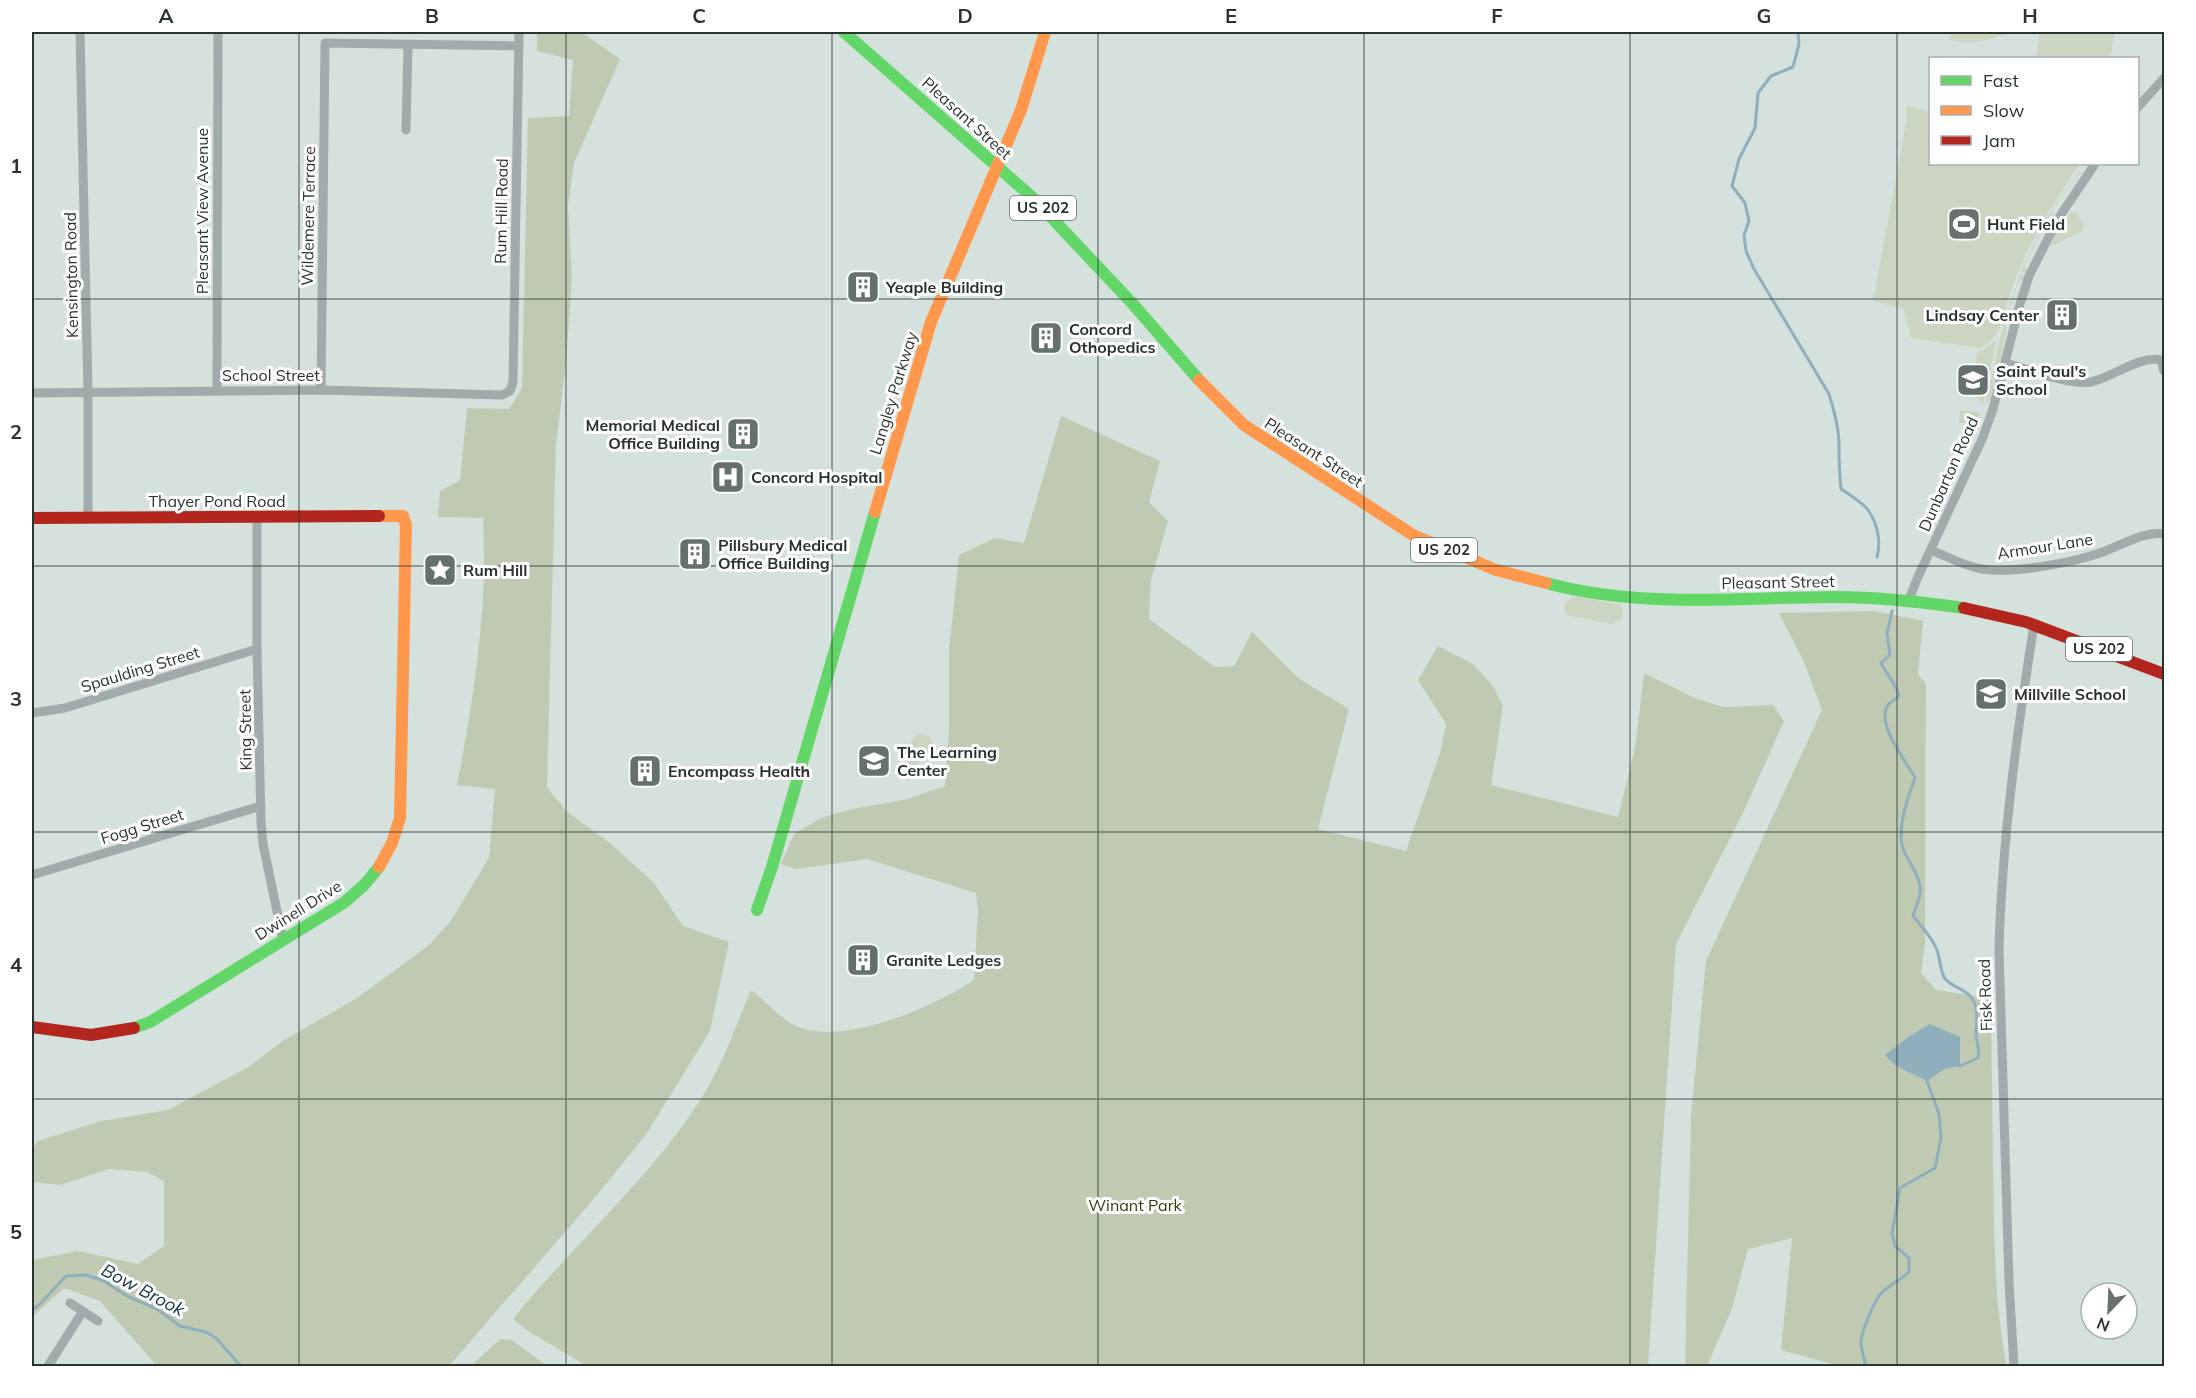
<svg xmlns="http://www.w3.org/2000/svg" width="2196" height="1398" font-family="Mulish,sans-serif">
  <rect width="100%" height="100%" fill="#d4e1dd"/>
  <g fill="#ccd5c1">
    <path d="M 1951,32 L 2009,32 C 1990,41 1970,45 1950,40 Z"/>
    <path d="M 2040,32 L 2115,32 L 2110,58 L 2036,58 Z"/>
    <path d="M 1907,105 L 1930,113 L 1930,164 L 2080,164 C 2050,208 2023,251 2007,303 C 2000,324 2002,336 1980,348 L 1911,338 L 1904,309 L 1873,301 L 1906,124 Z"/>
    <path d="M 2079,171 L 2083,173 L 2077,175 L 2052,212 L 2053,218 L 2050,223 L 2045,224 L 2025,265 L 2027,270 L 2025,273 L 2021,271 L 2048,216 Z"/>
    <path d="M 2071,212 L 2077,213 L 2084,226 L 2083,230 L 2050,247 L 2055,235 Z"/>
    <path d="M 2020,274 L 2024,276 L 2023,280 L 2018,282 L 2005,325 L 2007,329 L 1992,398 L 1986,403 L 2003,326 Z"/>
    <path d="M 1996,341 L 1983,403 C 1967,393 1970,378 1973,363 L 1975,363 L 1978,351 L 1983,350 Z"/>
    <path d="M 1960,410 L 1980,412 L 1975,427 L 1966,427 L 1965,423 L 1959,423 Z"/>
    <path d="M 1575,597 L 1619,604 L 1623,609 L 1622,618 L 1612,624 L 1567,615 C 1561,607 1566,599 1575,597 Z"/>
    <path d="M 917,733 L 930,737 L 933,743 L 913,771 L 902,756 Z"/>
  </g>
  <g fill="#c0cab3" fill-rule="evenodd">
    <path d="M 537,32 L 581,32 L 620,59 L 574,163 L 568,206 L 572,277 L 566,363 L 556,443 L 547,787 L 566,811 L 610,843 L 654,883 L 683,926 L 729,942 L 710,1031 L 647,1133 L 598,1194 L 449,1366 L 157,1366 L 100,1301 L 64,1288 L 32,1317 L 32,1260 L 78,1251 L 138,1264 L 164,1246 L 164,1181 L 147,1172 L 109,1169 L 60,1185 L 32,1182 L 32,1148 L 38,1141 L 101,1121 L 168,1110 L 250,1066 L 281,1042 L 357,998 L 428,946 L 450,922 L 489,858 L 495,789 L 457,785 C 474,697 488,607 483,518 L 438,517 L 440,491 L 460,480 L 467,408 L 509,409 L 522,388 L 528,118 L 569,116 L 573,60 L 537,51 Z"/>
    <path d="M 1061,416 L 1160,461 L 1149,502 L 1168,521 L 1151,580 L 1149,619 L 1215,667 L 1234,666 L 1252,632 L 1298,678 L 1349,709 L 1318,829 L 1406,851 L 1440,753 L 1446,724 L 1418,680 L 1438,646 L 1473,664 L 1493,686 L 1503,706 L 1491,785 L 1618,817 L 1635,748 L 1644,673 L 1695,698 L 1723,707 L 1773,705 L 1784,721 L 1743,813 L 1676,944 L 1648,1366 L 587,1366 L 528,1331 L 513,1319 C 574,1243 650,1180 702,1097 C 723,1064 736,1025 751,990 C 764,1000 781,1018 794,1025 C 841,1048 934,1007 974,980 L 978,910 L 976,893 L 867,859 L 796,869 L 781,864 L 794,834 L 823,817 L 857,808 L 904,800 L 945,786 L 949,730 L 949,651 L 959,555 L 995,538 L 1024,543 Z"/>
    <path d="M 1874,611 L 1923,621 L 1918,674 L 1926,684 L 1925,944 L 1921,973 L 1936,990 L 1990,998 C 1994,1096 1991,1195 1997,1294 C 1999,1318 2003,1342 2006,1366 L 1839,1366 L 1781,1350 L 1792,1238 L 1748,1249 L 1732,1309 L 1707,1366 L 1685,1366 L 1691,1116 L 1706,961 L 1822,710 L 1804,662 L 1779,613 ZM 1885,1055 L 1945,1069 L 1927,1081 Z"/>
    <path d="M 500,1339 L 512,1340 L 547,1366 L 471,1366 Z"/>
  </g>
  <path fill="#8fafbc" d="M 1930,1024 L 1960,1037 L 1960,1066 L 1945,1069 L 1927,1081 L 1896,1066 L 1885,1055 L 1908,1037 Z"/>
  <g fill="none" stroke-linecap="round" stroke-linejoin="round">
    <g stroke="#8fafbc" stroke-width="3">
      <path d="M 1798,32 L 1799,44 L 1793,67 L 1771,76 L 1758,93 L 1755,128 L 1739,159 L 1732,186 L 1745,203 L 1749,221 L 1744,235 L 1746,251 L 1754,269 L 1829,394 C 1834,410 1838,425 1839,441 C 1839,458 1839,472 1841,489 C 1850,495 1862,502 1868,510 C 1878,524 1881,542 1877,557"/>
      <path d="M 1892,611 L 1887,634 L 1890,655 L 1881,663 C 1886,674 1897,685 1899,696 C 1896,699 1890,702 1888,705 C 1875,723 1907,763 1915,778 C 1908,797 1901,817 1901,837 C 1901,858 1923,873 1920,894 C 1919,901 1915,909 1913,916 C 1922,927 1932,937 1937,950 C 1940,958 1940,969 1944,977 C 1949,986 1963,988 1970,996 C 1980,1006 1976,1023 1976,1036 C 1977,1044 1980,1050 1978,1058 L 1960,1066"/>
      <path d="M 32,1310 L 39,1305 L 66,1276 L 86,1275 L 104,1281 L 127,1296 L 157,1309 L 180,1326 L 206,1332 L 216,1338 L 241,1366"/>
      <path d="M 1866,1366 C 1864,1359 1862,1351 1861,1344 C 1860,1334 1874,1303 1879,1296 C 1887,1285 1900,1281 1909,1272 L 1909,1258 L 1895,1246 L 1892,1233 L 1900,1188 L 1935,1168 L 1941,1138 L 1939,1114 L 1927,1081"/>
    </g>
    <g stroke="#a2abab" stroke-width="9">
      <path d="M 80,32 L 88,392 L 88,518"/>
      <path d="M 2138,107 L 2164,78"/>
      <path d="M 406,130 L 408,45"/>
      <path d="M 2006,363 C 2027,369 2071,386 2091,382 C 2113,377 2140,355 2161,360 L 2164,371"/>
      <path d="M 217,390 L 218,32"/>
      <path d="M 321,390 L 325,43 L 519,46"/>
      <path d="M 32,393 L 321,390 L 502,395 L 510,391 L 513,382 L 519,32"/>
      <path d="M 257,517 L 257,649 L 261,823 L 263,844 L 283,940"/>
      <path d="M 1931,550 C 1948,557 1964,566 1982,569 C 2011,574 2071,563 2100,553 C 2121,546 2142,531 2164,534"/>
      <path d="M 1909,600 L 1917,579 L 1983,437 L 1993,409 L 2020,304 L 2029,276 L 2058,219 L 2095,164"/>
      <path d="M 32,713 L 65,708 L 257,649"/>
      <path d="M 32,875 L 261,806"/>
      <path d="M 70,1303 L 98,1321"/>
      <path d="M 48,1366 L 83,1311"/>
      <path d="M 2014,1366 L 2009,1282 L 1999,949 C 2002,841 2017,732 2034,625"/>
    </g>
    <g stroke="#63d668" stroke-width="12">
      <path d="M 844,32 L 1032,197 L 1132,303 L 1199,380"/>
      <path d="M 1546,583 C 1641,609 1740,597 1837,597 C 1880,597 1922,602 1964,608"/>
      <path d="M 757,910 L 772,867 L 875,512"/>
      <path d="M 134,1028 L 150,1022 L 345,902 L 365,884 L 379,867"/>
    </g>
    <g stroke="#ff974d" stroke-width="12">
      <path d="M 1199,380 L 1244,425 L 1413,535 L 1496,570 L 1546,583"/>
      <path d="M 875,512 L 931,322 L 1021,110 L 1045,32"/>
      <path d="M 379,516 L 403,516 L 406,525 L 400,818 L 392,843 L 379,867"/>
    </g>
    <g stroke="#b3261e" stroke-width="12">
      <path d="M 32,518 L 379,516"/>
      <path d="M 1964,608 L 2026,622 L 2164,674"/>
      <path d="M 32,1027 L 91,1035 L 134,1028"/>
    </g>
  </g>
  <path fill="none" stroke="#2a3330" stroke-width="1.5" stroke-opacity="0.55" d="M 299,32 L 299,1366M 566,32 L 566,1366M 832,32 L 832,1366M 1098,32 L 1098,1366M 1364,32 L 1364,1366M 1630,32 L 1630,1366M 1897,32 L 1897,1366M 32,299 L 2164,299M 32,566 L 2164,566M 32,832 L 2164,832M 32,1099 L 2164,1099"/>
  <defs>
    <symbol id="stadium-square" viewBox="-11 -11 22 22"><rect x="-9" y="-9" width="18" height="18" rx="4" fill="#66706d" stroke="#fff"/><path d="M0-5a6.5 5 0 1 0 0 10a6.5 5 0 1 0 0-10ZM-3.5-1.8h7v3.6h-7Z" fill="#fff"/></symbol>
    <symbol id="building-square" viewBox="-11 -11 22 22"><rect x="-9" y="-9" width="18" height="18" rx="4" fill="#66706d" stroke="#fff"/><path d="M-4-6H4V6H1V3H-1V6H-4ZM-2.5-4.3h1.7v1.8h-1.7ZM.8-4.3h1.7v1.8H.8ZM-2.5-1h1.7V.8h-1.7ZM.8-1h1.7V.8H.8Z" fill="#fff"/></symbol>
    <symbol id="school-square" viewBox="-11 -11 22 22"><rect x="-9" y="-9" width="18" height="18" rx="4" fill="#66706d" stroke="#fff"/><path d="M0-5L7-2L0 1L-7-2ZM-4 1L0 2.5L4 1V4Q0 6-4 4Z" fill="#fff"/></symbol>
    <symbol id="hospital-square" viewBox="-11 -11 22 22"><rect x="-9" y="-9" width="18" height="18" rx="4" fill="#66706d" stroke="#fff"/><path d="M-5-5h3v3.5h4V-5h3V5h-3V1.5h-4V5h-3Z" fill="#fff"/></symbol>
    <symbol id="sight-square" viewBox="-11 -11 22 22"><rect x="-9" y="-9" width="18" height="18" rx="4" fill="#66706d" stroke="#fff"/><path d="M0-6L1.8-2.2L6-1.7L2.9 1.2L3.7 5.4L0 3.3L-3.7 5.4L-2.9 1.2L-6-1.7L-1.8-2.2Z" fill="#fff"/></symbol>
  </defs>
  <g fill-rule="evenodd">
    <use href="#stadium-square" x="1945" y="205" width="38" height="38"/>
    <use href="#building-square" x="844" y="268" width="38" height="38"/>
    <use href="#building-square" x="2043" y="296" width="38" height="38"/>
    <use href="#building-square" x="1027" y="319" width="38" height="38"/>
    <use href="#school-square" x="1954" y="361" width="38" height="38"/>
    <use href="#building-square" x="724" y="415" width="38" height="38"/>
    <use href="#hospital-square" x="709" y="458" width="38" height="38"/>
    <use href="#building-square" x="676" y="535" width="38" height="38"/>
    <use href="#sight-square" x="421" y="551" width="38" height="38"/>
    <use href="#school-square" x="1972" y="675" width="38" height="38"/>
    <use href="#school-square" x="855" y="742" width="38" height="38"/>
    <use href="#building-square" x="626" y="752" width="38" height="38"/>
    <use href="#building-square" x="844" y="941" width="38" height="38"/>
  </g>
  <g text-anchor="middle" stroke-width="6" stroke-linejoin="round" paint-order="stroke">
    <g fill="#fff" stroke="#6a706e" stroke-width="1.5">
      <rect x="1010" y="196" width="66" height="24" rx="4.5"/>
      <rect x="1411" y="538" width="66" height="24" rx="4.5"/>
      <rect x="2066" y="637" width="66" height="24" rx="4.5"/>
    </g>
    <g font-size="15" font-weight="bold" fill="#2a3330">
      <text x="1043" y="213">US 202</text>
      <text x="1444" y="555">US 202</text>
      <text x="2099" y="654">US 202</text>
    </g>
    <g font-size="16" fill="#2a3330" stroke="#fff">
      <text transform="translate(967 118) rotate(42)" y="6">Pleasant Street</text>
      <text transform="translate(202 211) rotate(-90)" y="6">Pleasant View Avenue</text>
      <text transform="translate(501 211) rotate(-89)" y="6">Rum Hill Road</text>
      <text transform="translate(308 216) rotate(-89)" y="6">Wildemere Terrace</text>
      <text transform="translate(71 275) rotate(-91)" y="6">Kensington Road</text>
      <text x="271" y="381">School Street</text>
      <text transform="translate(893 393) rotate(-73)" y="6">Langley Parkway</text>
      <text transform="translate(1314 452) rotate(33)" y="6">Pleasant Street</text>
      <text transform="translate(1948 474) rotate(-66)" y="6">Dunbarton Road</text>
      <text x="217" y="507">Thayer Pond Road</text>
      <text transform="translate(2045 546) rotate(-9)" y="6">Armour Lane</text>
      <text transform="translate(1778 582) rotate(-1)" y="6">Pleasant Street</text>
      <text transform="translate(140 669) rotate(-17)" y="6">Spaulding Street</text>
      <text transform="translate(245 730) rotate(-91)" y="6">King Street</text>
      <text transform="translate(142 826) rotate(-17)" y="6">Fogg Street</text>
      <text transform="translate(298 910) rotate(-32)" y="6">Dwinell Drive</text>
      <text transform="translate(1985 995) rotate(-92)" y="6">Fisk Road</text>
    </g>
    <g font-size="16" font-weight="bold" fill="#2a3330" stroke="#fff" text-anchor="start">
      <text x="1987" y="230">Hunt Field</text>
      <text x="886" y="293">Yeaple Building</text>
      <text x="2039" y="321" text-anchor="end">Lindsay Center</text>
      <text x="1069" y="335">Concord<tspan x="1069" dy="18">Othopedics</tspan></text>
      <text x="1996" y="377">Saint Paul's<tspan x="1996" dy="18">School</tspan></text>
      <text x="720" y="431" text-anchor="end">Memorial Medical<tspan x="720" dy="18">Office Building</tspan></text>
      <text x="751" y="483">Concord Hospital</text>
      <text x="718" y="551">Pillsbury Medical<tspan x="718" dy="18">Office Building</tspan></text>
      <text x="463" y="576">Rum Hill</text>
      <text x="2014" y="700">Millville School</text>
      <text x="897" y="758">The Learning<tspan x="897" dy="18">Center</tspan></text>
      <text x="668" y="777">Encompass Health</text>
      <text x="886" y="966">Granite Ledges</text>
    </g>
    <g font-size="16" fill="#343a0b" stroke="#fff">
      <text x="1135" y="1211">Winant Park</text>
    </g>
    <g font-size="18" font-style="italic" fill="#0f3344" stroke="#fff">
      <text transform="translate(143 1290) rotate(28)" y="6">Bow Brook</text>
    </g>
  </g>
  <rect width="2196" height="1398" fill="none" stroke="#ffffff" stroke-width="66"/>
  <rect x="1929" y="57" width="210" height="108" fill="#ffffff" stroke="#aaadac" stroke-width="1.5"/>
  <rect x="1941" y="76" width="30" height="9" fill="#63d668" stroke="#aaadac" stroke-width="1.5"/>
  <text x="1983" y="87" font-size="18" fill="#2a3330">Fast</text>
  <rect x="1941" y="106" width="30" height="9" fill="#ff974d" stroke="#aaadac" stroke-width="1.5"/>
  <text x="1983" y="117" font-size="18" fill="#2a3330">Slow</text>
  <rect x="1941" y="136" width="30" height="9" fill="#b3261e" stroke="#aaadac" stroke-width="1.5"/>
  <text x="1983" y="147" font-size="18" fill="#2a3330">Jam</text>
  <g transform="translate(2109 1311) rotate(203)"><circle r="28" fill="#ffffff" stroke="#aaadac" stroke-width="1.5"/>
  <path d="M0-4.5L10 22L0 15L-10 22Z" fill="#66706d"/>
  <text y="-9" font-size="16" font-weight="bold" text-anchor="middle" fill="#2a3330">N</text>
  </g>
  <rect x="33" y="33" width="2130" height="1332" fill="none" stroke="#2a3330" stroke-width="2"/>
  <g font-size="20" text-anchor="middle" font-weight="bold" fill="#2a3330">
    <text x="166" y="23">A</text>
    <text x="432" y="23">B</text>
    <text x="699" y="23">C</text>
    <text x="965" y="23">D</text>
    <text x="1231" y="23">E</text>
    <text x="1497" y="23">F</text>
    <text x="1764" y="23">G</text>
    <text x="2030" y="23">H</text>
    <text x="16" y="173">1</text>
    <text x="16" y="439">2</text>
    <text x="16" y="706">3</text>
    <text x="16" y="972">4</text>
    <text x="16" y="1239">5</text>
  </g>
</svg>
